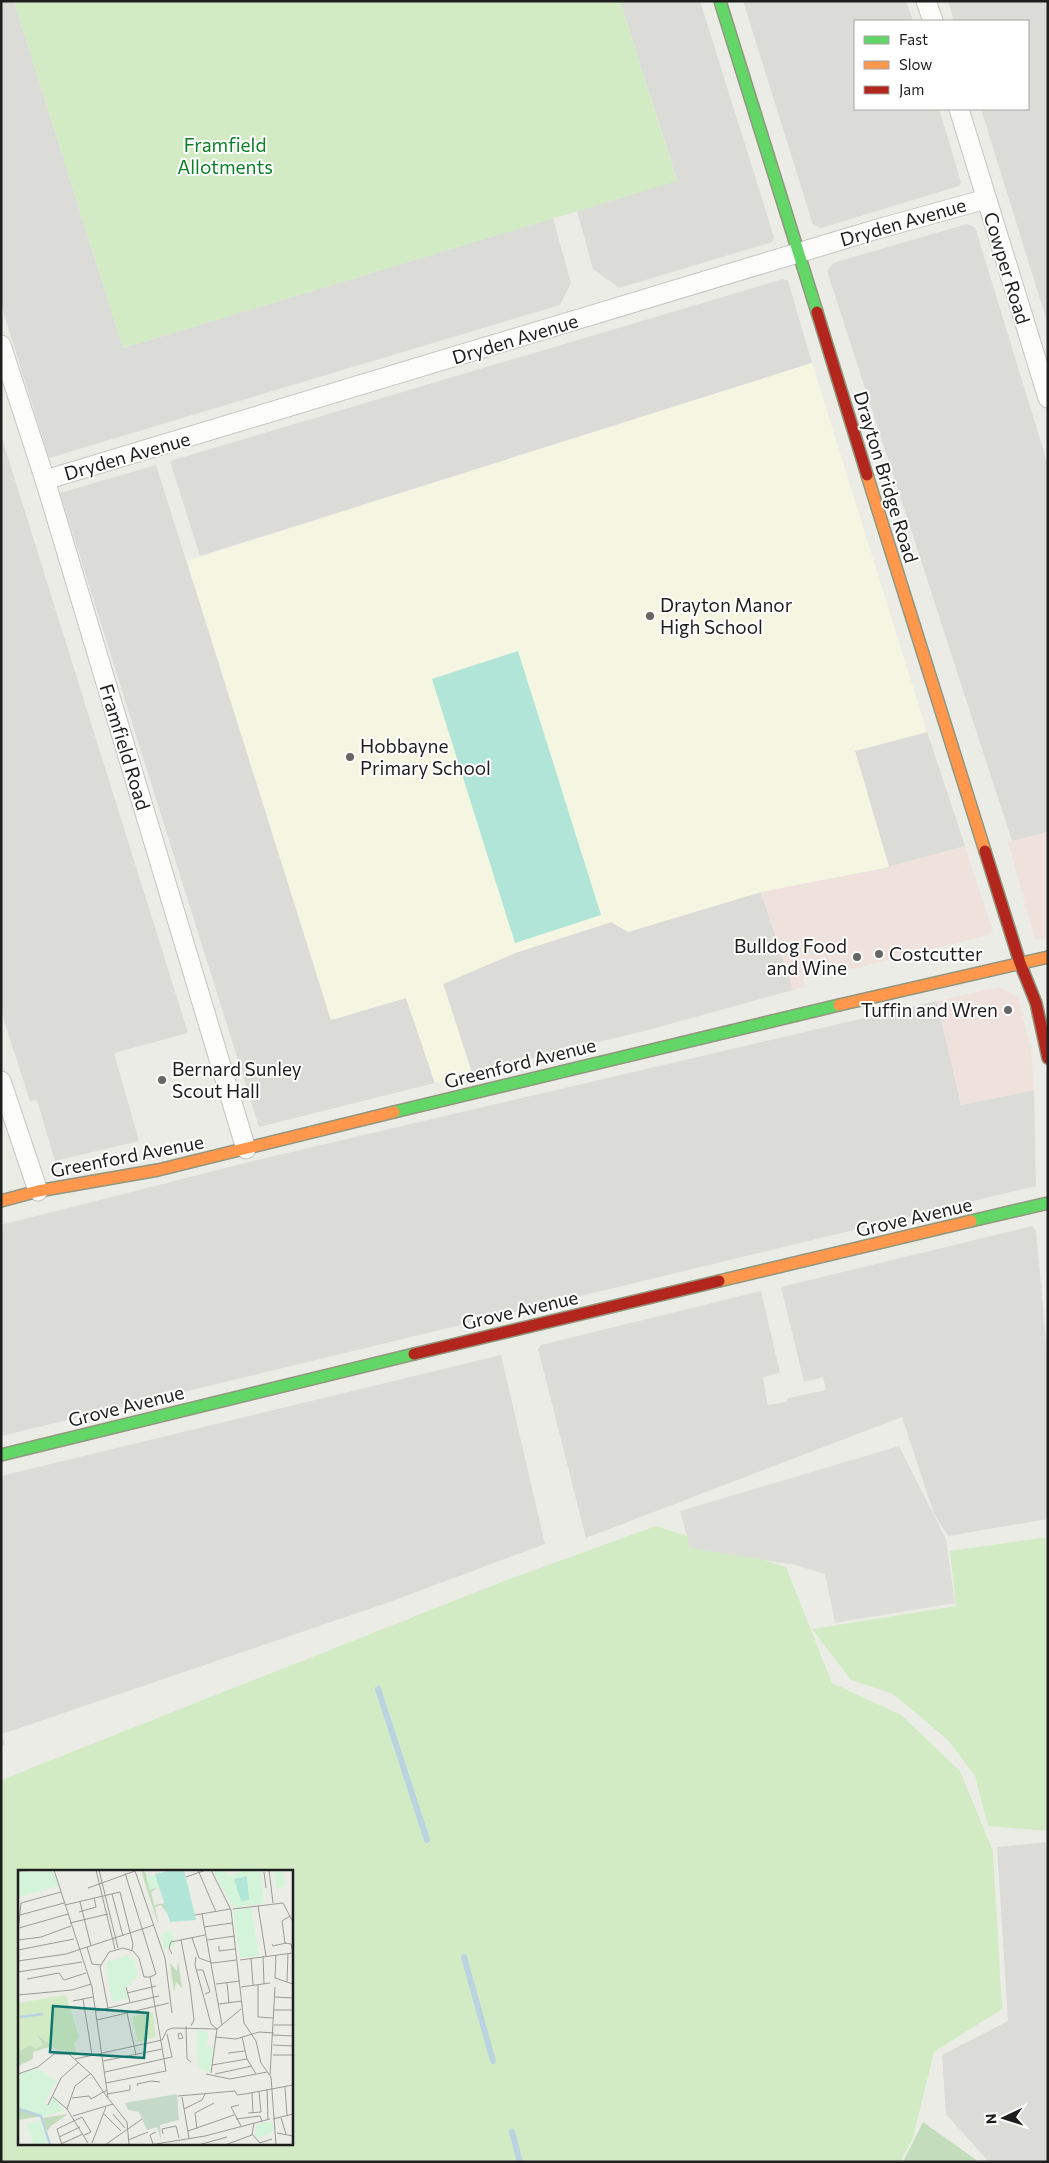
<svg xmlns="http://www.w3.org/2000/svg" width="1049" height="2163" font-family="Commissioner,sans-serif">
  <rect width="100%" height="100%" fill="#ecece7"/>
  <g fill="#dbdbd8">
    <path d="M 1,1 L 14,1 L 123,348 L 553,218 L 571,283 L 560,305 L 49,458 L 1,305 Z"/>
    <path d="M 620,1 L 700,1 L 774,237 L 772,242 L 619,288 L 593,269 L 577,211 L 677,180 Z"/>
    <path d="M 743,1 L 906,1 L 913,21 L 855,21 L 855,109 L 939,109 L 961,182 L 959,186 L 821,228 L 813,225 Z"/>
    <path d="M 948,1 L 1048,1 L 1048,325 L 981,109 L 1028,109 L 1028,21 L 954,21 Z"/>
    <path d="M 967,224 L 975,227 L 1048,465 L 1048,832 L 1012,841 L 827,271 L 833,263 Z"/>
    <path d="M 783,279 L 788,281 L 812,363 L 200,556 L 170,461 Z"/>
    <path d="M 1,435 L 188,1033 L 114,1053 L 139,1141 L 55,1161 L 37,1100 L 30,1101 L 1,1011 Z"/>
    <path d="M 156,465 L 331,1020 L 406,998 L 435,1083 L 259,1127 L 60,493 Z"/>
    <path d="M 927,732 L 965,846 L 889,867 L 855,751 Z"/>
    <path d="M 761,892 L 793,990 L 652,1029 L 472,1073 L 443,984 L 515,953 L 612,922 L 628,932 Z"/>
    <path d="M 937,1001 L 961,1105 L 1034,1090 L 1036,1186 L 1,1436 L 1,1225 L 257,1160 Z"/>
    <path d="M 1032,1226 L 1036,1231 L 1048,1362 L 1048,1519 L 948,1536 L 934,1514 L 902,1417 L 586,1538 L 538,1349 L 541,1345 L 761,1291 L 780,1373 L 763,1377 L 767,1402 L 768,1405 L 786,1402 L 788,1398 L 826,1390 L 823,1377 L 804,1382 L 781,1287 Z"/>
    <path d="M 501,1355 L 545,1544 L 384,1604 L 2,1734 L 5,1745 L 1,1746 L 1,1476 Z"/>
    <path d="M 1048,1842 L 1048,2162 L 989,2162 L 946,2114 L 942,2055 L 1008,2021 L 997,1847 Z"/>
  </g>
  <g fill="#efe2dc">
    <path d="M 1048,832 L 1048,938 L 1035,940 L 1008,842 Z"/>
    <path d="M 965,846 L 993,931 L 989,935 L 844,971 L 841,965 L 803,977 L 805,987 L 793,990 L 761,892 L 889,867 Z"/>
    <path d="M 999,987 L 1018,997 L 1031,1049 L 1034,1090 L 961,1105 L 937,1001 Z"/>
  </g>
  <path fill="#f4f6e2" d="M 812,363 L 927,732 L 855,751 L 889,867 L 761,892 L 628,932 L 611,922 L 515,953 L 443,984 L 472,1073 L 435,1083 L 406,998 L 331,1020 L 187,561 Z"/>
  <g fill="#d3ebc5" fill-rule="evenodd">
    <path d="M 14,1 L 620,1 L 677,181 L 123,348 Z"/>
    <path d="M 656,1526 L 786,1567 L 832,1683 L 901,1715 L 960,1771 L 993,1851 L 1002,2009 L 934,2052 L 913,2138 L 900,2162 L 1,2162 L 1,1780 L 504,1581 ZM 19,1872 L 291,1872 L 291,2144 L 19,2144 Z"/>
    <path d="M 1048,1537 L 1048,1831 L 988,1826 L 975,1776 L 948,1740 L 893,1694 L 851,1680 L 812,1629 L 956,1606 L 950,1551 Z"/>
  </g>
  <path fill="#c2dcbc" d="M 923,2122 L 979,2162 L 903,2162 Z"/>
  <path fill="#b1e5d7" d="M 518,651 L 601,915 L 515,943 L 432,679 Z"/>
  <path fill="#ddddda" d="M 899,1446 L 946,1539 L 955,1603 L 835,1623 L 825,1574 L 795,1565 L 690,1548 L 680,1511 Z"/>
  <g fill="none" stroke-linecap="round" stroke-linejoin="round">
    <g stroke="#bad3e1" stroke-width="6">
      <path d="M 378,1689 L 427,1840"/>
      <path d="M 464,1957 L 493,2061"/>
      <path d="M 512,2132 L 520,2162"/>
    </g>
    <defs>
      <g id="street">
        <path d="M 926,1 L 933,21"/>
        <path d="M 959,109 L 1048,398"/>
        <path d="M 1,345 L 45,480 L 246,1149"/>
        <path d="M 45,480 L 874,230 L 986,199"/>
        <path d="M 1,1081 L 38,1191"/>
      </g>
      <g id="fast">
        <path d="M 720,1 L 817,312"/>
        <path d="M 394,1112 L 839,1005"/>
        <path d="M 971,1221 L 1048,1203"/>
        <path d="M 1,1455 L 414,1354"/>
      </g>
      <g id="slow">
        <path d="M 867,475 L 985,851"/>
        <path d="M 839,1005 L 1048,957"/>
        <path d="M 1,1201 L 38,1191 L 158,1170 L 394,1112"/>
        <path d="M 719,1281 L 971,1221"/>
      </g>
      <g id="jam">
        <path d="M 817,312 L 867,475"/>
        <path d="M 985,851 L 1020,963 L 1036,1003 L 1048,1058"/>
        <path d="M 414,1354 L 719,1281"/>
      </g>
    </defs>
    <use href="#street" stroke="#c5c5c3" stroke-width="21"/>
    <use href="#fast" stroke="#91977e" stroke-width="14"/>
    <use href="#slow" stroke="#91977e" stroke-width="14"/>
    <use href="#jam" stroke="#91977e" stroke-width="14"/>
    <use href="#street" stroke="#fcfcfb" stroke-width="19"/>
    <use href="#fast" stroke="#63d668" stroke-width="11"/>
    <use href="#slow" stroke="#ff974d" stroke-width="11"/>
    <use href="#jam" stroke="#b3261e" stroke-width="11"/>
  </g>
  <g fill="#666664" stroke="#fff" stroke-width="2">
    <circle cx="650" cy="616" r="5"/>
    <circle cx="350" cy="757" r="5"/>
    <circle cx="879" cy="954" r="5"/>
    <circle cx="857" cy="957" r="5"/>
    <circle cx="1008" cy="1010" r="5"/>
    <circle cx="162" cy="1080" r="5"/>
  </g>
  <g text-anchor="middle" stroke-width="4" stroke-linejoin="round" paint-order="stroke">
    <g font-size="19" fill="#0a7f26" stroke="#fff">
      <text x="225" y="152">Framfield<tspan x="225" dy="22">Allotments</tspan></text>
    </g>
    <g font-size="19" fill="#1e1e1e" stroke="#fff">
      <text transform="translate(903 222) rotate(-16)" y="7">Dryden Avenue</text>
      <text transform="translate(1007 268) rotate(73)" y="7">Cowper Road</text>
      <text transform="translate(515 339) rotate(-17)" y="7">Dryden Avenue</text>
      <text transform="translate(127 456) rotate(-16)" y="7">Dryden Avenue</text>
      <text transform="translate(886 477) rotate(73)" y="7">Drayton Bridge Road</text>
      <text transform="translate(125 747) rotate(73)" y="7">Framfield Road</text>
      <text transform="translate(520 1063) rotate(-14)" y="7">Greenford Avenue</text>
      <text transform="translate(127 1156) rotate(-11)" y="7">Greenford Avenue</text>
      <text transform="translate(914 1217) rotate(-13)" y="7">Grove Avenue</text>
      <text transform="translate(520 1310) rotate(-13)" y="7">Grove Avenue</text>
      <text transform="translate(126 1406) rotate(-14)" y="7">Grove Avenue</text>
    </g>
    <g font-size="19" fill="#1e1e1e" stroke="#fff" text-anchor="start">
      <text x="660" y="612">Drayton Manor<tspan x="660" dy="22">High School</tspan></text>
      <text x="360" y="753">Hobbayne<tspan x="360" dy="22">Primary School</tspan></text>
      <text x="847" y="953" text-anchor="end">Bulldog Food<tspan x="847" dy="22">and Wine</tspan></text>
      <text x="889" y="961">Costcutter</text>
      <text x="998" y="1017" text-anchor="end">Tuffin and Wren</text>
      <text x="172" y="1076">Bernard Sunley<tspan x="172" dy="22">Scout Hall</tspan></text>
    </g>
  </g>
  <g transform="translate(18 1870)">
    <rect width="275" height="275" fill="#ecece7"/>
    <path d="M 48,125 L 61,167 L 56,173 L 59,187 L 47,183 L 47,180 L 39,180 L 20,164 L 25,175 L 16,179 L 12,175 L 0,182 L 0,133 ZM 135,142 L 138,167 L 120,172 L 114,147 Z" fill="#d3ebc5"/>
    <path d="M 123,0 L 128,3 L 132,20 L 141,17 L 133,22 L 136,35 L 148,33 L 149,43 L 143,35 L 137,37 L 141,57 ZM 160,91 L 164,118 L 158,112 L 156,122 L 152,93 L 159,101 ZM 19,164 L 34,176 L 15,182 L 15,189 L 0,196 L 0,182 L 12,175 L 17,179 L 25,175 ZM 0,236 L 22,243 L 24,246 L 0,250 ZM 50,244 L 33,256 L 29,261 L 25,248 Z" fill="#c2dcbc"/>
    <path d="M 159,224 L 161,250 L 142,255 L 143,270 L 139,257 L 129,260 L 121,242 L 110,240 L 107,233 Z" fill="#c5d9c9"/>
    <path d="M 155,0 L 166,0 L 171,18 L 143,21 L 142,17 L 132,20 L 128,7 ZM 194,0 L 208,0 L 210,6 L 227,0 L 242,0 L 246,33 L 216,38 ZM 256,0 L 264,0 L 267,15 L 263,18 L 259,19 ZM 35,1 L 40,16 L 0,27 L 0,2 ZM 233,37 L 241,86 L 222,88 L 215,41 ZM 153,60 L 158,75 L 146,79 L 143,64 ZM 110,85 L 117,91 L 120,108 L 113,110 L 114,115 L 107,117 L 110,128 L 94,132 L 88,93 ZM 179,160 L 190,162 L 189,176 L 195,177 L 192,202 L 181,198 L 179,191 L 183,189 L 179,188 ZM 20,198 L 38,211 L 26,233 L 31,235 L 35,227 L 46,241 L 25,246 L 0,237 L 0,205 ZM 22,251 L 28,269 L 29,275 L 16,275 L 8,254 ZM 253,251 L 258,260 L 238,269 L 236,265 L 239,254 Z" fill="#d4f4d9"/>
    <path d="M 155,0 L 166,0 L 178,50 L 152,52 L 137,4 ZM 229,6 L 231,30 L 223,31 L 216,9 Z" fill="#b1e5d7"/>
    <path fill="none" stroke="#bad3e1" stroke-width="2.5" d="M 2,147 L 25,144M 0,239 L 23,246 L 32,275"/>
    <path fill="none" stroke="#9a9a97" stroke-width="1" d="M 36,0 L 74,117 L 90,228 L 109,252 L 111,275M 78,0 L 97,79M 81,0 L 100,78M 180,0 L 198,42M 193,0 L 213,40 L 226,153 L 238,171 L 243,193 L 253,207 L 258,275M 251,0 L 255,33M 0,1 L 21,0M 246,2 L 248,18M 107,3 L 138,104 L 132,107M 168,7 L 188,0M 70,18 L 117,1 L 147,88 L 154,143M 94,24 L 105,66M 62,32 L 73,76M 265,33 L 275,52M 47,35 L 102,22 L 115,74 L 114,80M 240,36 L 248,86M 215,39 L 265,33M 61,42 L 78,37 L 76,28M 184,44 L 204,155M 2,45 L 46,33M 177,45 L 212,39M 272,46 L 264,51 L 267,73 L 273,74 L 275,83M 52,53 L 90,44M 186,57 L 214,53M 1,58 L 50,44M 0,62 L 3,33 L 43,22M 174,68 L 181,88 L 195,93 L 218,90M 0,70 L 23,67 L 53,56M 163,70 L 172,116 L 176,150 L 173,156M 189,70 L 217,66M 254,74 L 255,76 L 268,73M 201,76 L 201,81 L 217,79M 69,77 L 74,94 L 83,95M 0,80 L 56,69M 154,84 L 151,78 L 153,72 L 187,65M 245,86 L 246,114M 178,87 L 177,95 L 193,154 L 199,159M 233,88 L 235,115M 222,90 L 275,83M 0,91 L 48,84 L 136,55M 179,100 L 185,100 L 192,122 L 187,124M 0,102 L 64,92M 257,108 L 258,85M 257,108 L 275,114M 9,109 L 41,103 L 46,110 L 68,103M 269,112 L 270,83M 209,113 L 211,133M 198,114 L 222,111M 240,115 L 240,147 L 256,148M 108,117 L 112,132M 223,117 L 252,113M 109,123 L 138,116M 0,125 L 54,120 L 73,114M 257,127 L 275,128M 65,129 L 74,185M 55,131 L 75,127M 201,134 L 224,131M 90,138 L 82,97 L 91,82 L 105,78 L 115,81 L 121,88 L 126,107 L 132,107M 256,140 L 275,140M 78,141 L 141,126M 109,143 L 118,185M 79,150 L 151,133M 256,155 L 275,155M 168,156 L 169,189 L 173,192M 163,163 L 165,168 L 161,169 L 160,164 ZM 255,165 L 275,166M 197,167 L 218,169 L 241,162 L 256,163M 224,167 L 229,189 L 238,204M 255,175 L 275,176M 210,183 L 227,181M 255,185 L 275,185M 57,189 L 144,170 L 149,160 L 155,158 L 199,159 L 223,139M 85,191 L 144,179M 194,195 L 229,189M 87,202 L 154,187 L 149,164M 193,203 L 199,159M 0,204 L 20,197 L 36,184 L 51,184 L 74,205 L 89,227M 188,204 L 212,209 L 249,202M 197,204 L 234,196M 252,205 L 257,117M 88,213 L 148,201 L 132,107M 120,216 L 119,214 L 133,211 L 142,212M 267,217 L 269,245M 249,219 L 250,249M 234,222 L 235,243M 89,224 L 112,220 L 112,215M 160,226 L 217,221 L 219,225 L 227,224 L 275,215M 35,227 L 49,239M 164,227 L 171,268M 54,228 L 71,226 L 73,229 L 89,220M 30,235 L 43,208 L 61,192M 221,235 L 213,237 L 223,256M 49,239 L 57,216 L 72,204M 49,239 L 70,273M 166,239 L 184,230 L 187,224M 230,243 L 243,242 L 241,221M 86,244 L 103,261M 95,244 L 107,258M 55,246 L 95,234M 263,248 L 268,264M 218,249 L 242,246 L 244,251M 255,249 L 275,244M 179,259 L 177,243 L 196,233M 170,261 L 216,245M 259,263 L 275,266M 145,264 L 144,259 L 158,256 L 161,268M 234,264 L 242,273 L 254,269M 41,267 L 62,257M 110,270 L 130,262M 74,273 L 88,237M 43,274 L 65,264M 135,274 L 132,265 L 138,262M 44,275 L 39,259 L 64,247 L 73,262 L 66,265M 87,275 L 124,249M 132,275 L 187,266 L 252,249M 180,275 L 209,267M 207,275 L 234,265 L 236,253"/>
    <path fill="#0f766e" fill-opacity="0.15" stroke="#0f766e" stroke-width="2.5" d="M 35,136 L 130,143 L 126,188 L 32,182 Z"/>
    <rect width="275" height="275" fill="none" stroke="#1e1e1e" stroke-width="2.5"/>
  </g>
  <rect width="1049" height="2163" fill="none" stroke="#1e1e1e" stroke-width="5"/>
  <rect x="854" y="20" width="175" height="90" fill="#ffffff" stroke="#a5a5a5"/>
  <rect x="864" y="36" width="25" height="8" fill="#63d668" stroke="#a5a5a5"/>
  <text x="899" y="45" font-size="15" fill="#1e1e1e">Fast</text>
  <rect x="864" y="61" width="25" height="8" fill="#ff974d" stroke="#a5a5a5"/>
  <text x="899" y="70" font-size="15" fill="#1e1e1e">Slow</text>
  <rect x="864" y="86" width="25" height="8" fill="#b3261e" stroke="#a5a5a5"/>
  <text x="899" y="95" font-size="15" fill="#1e1e1e">Jam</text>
  <g transform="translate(1004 2118) rotate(266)" stroke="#ffffff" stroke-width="4" paint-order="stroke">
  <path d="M0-4L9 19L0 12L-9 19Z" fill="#1e1e1e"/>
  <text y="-8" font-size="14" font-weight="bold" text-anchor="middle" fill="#1e1e1e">N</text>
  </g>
</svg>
